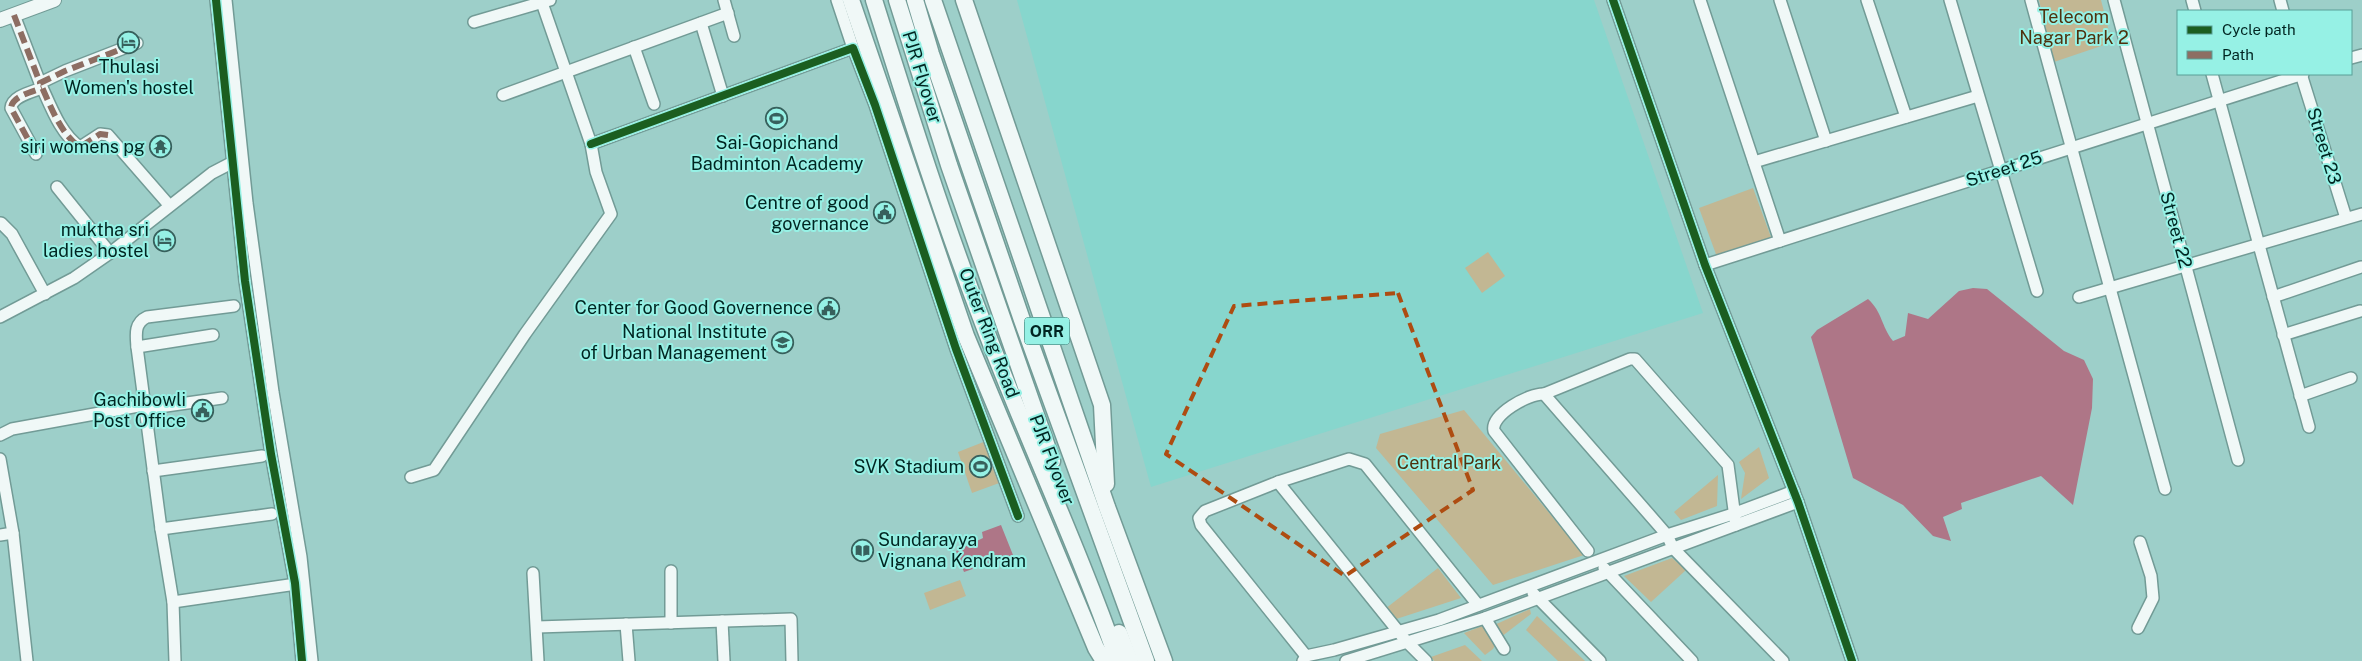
<svg xmlns="http://www.w3.org/2000/svg" width="2362" height="661" font-family="'Public Sans',sans-serif">
  <rect width="100%" height="100%" fill="#9dcfc9"/>
  <path fill="#87d6cd" d="M 1017,0 L 1594,0 L 1703,313 L 1151,487 Z"/>
  <g fill="#c2b793">
    <path d="M 2039,0 L 2101,0 L 2111,39 L 2110,43 L 2054,62 Z"/>
    <path d="M 1753,188 L 1772,240 L 1717,257 L 1699,208 Z"/>
    <path d="M 1488,252 L 1505,276 L 1482,293 L 1465,268 Z"/>
    <path d="M 1464,410 L 1584,555 L 1493,585 L 1376,448 L 1380,434 Z"/>
    <path d="M 986,441 L 1002,482 L 972,493 L 958,452 Z"/>
    <path d="M 1759,447 L 1769,478 L 1741,499 L 1745,473 L 1739,462 Z"/>
    <path d="M 1718,475 L 1717,506 L 1681,520 L 1674,512 Z"/>
    <path d="M 1672,558 L 1686,570 L 1651,602 L 1624,576 Z"/>
    <path d="M 1438,568 L 1461,598 L 1387,622 L 1381,612 Z"/>
    <path d="M 960,580 L 966,596 L 930,610 L 924,593 Z"/>
    <path d="M 1530,609 L 1531,614 L 1501,637 L 1492,626 Z"/>
    <path d="M 1537,616 L 1585,661 L 1558,661 L 1526,630 Z"/>
    <path d="M 1485,625 L 1496,643 L 1493,649 L 1485,655 L 1464,633 Z"/>
    <path d="M 1465,645 L 1482,661 L 1434,661 L 1431,657 Z"/>
  </g>
  <g fill="#ae7687">
    <path d="M 1973,288 L 1987,289 L 2064,351 L 2084,360 L 2093,379 L 2092,408 L 2073,505 L 2041,476 L 1961,503 L 1962,509 L 1943,517 L 1951,541 L 1933,536 L 1903,505 L 1853,478 L 1811,337 L 1817,330 L 1868,299 C 1883,313 1881,326 1893,341 L 1905,336 L 1908,313 L 1928,319 L 1959,291 Z"/>
    <path d="M 1001,525 L 1013,555 L 964,572 L 956,551 L 983,538 L 982,532 Z"/>
  </g>
  <g fill="none" stroke-linecap="round" stroke-linejoin="round">
    <defs>
      <g id="minor">
        <path d="M 216,0 L 245,281 L 271,454 L 295,583 L 302,661"/>
        <path d="M 226,0 L 247,203 L 273,392 L 301,557 L 312,661"/>
        <path d="M 724,0 L 734,36"/>
        <path d="M 837,0 L 853,48"/>
        <path d="M 1613,0 L 1705,265 L 1798,502 L 1852,661"/>
        <path d="M 1700,0 L 1780,241"/>
        <path d="M 1780,0 L 1826,141"/>
        <path d="M 1867,0 L 1906,117"/>
        <path d="M 1950,0 L 2037,291"/>
        <path d="M 2031,0 L 2165,489"/>
        <path d="M 2114,0 L 2238,460"/>
        <path d="M 2192,0 L 2195,11"/>
        <path d="M 2280,0 L 2283,11"/>
        <path d="M 14,15 L 40,83"/>
        <path d="M 474,22 L 550,0"/>
        <path d="M 701,23 L 723,96"/>
        <path d="M 137,43 L 65,71 L 40,83 C 50,104 60,134 80,147 L 100,134 L 108,135 L 169,205"/>
        <path d="M 634,47 L 654,104"/>
        <path d="M 2351,58 L 2362,55"/>
        <path d="M 2212,74 L 2309,427"/>
        <path d="M 2301,74 L 2346,218"/>
        <path d="M 503,95 L 728,13"/>
        <path d="M 591,144 L 853,48 L 875,105 L 956,349 L 1018,516"/>
        <path d="M 36,154 L 11,108 C 12,96 32,92 42,88"/>
        <path d="M 1754,162 L 1978,96"/>
        <path d="M 57,187 L 110,253"/>
        <path d="M 1,223 L 12,234 L 45,294"/>
        <path d="M 1705,265 L 2303,74"/>
        <path d="M 2079,297 L 2362,214"/>
        <path d="M 2273,297 L 2361,267"/>
        <path d="M 0,317 L 74,278 L 110,253 L 212,173 L 237,160"/>
        <path d="M 2283,335 L 2360,311"/>
        <path d="M 137,347 L 213,335"/>
        <path d="M 1544,394 C 1529,393 1490,415 1494,431 L 1588,551"/>
        <path d="M 2300,396 L 2351,378"/>
        <path d="M 145,409 L 222,398"/>
        <path d="M 0,435 L 12,429 L 144,405"/>
        <path d="M 0,459 L 13,533 L 0,535"/>
        <path d="M 153,471 L 262,456"/>
        <path d="M 411,477 L 434,470 L 525,334 L 611,214 L 596,172 L 591,144 L 541,0"/>
        <path d="M 1278,482 L 1406,641 L 1426,661"/>
        <path d="M 1736,525 L 1728,465 L 1635,359 L 1630,359 L 1544,394 L 1667,535 L 1673,548 L 1783,661"/>
        <path d="M 161,529 L 272,514"/>
        <path d="M 13,533 L 27,661"/>
        <path d="M 1604,568 L 1692,661"/>
        <path d="M 533,573 L 538,661"/>
        <path d="M 1533,593 L 1600,661"/>
        <path d="M 173,602 L 303,583"/>
        <path d="M 1485,618 L 1504,649"/>
        <path d="M 722,621 L 724,661"/>
        <path d="M 671,623 L 671,571"/>
        <path d="M 626,624 L 629,661"/>
        <path d="M 537,627 L 791,619 L 792,661"/>
        <path d="M 2138,628 L 2153,598 L 2151,576 L 2140,542"/>
        <path d="M 1306,656 L 1201,525 L 1199,518 L 1205,511 L 1278,482 L 1349,459 L 1365,464 L 1478,605"/>
        <path d="M 175,661 L 173,602 L 161,529 L 137,347 C 136,335 134,323 147,317 L 234,306"/>
        <path d="M 1303,661 L 1306,656 L 1334,650 L 1439,620 L 1667,535 L 1733,514 L 1794,491"/>
        <path d="M 1346,661 L 1485,618 L 1798,502"/>
      </g>
      <path id="major" d="M 0,20 L 54,0"/>
      <g id="highway">
        <path d="M 851,0 L 966,336 L 1096,648 L 1104,661"/>
        <path d="M 874,0 C 908,108 942,217 983,323 C 1026,437 1078,546 1118,661"/>
        <path d="M 897,0 L 949,165 L 1052,461"/>
        <path d="M 915,0 L 931,54 L 1022,320 L 1146,661"/>
        <path d="M 933,0 L 1107,507 L 1164,661"/>
        <path d="M 964,0 L 1102,405 L 1106,484"/>
        <path d="M 1119,633 L 1130,661"/>
      </g>
    </defs>
    <use href="#minor" stroke="#729b96" stroke-width="14"/>
    <use href="#major" stroke="#729b96" stroke-width="16"/>
    <use href="#highway" stroke="#729b96" stroke-width="19"/>
    <use href="#minor" stroke="#f0f8f7" stroke-width="11"/>
    <use href="#major" stroke="#f0f8f7" stroke-width="14"/>
    <use href="#highway" stroke="#f0f8f7" stroke-width="16"/>
    <g stroke="#8d6e63" stroke-width="6" stroke-dasharray="12 6" stroke-linecap="butt">
      <path d="M 14,15 L 40,83"/>
      <path d="M 108,135 L 100,134 L 80,147 C 60,134 50,104 40,83 L 65,71 L 137,43"/>
      <path d="M 36,154 L 11,108 C 12,96 32,92 42,88"/>
    </g>
    <defs>
      <g id="cycleway">
        <path d="M 216,0 L 245,281 L 271,454 L 295,583 L 302,661"/>
        <path d="M 1613,0 L 1705,265 L 1798,502 L 1852,661"/>
        <path d="M 591,144 L 853,48 L 875,105 L 956,349 L 1018,516"/>
      </g>
    </defs>
    <use href="#cycleway" stroke="#96f1e5" stroke-width="11"/>
    <use href="#cycleway" stroke="#1b5e20" stroke-width="8"/>
  </g>
  <path fill="none" stroke="#ae4c11" stroke-width="4" stroke-dasharray="10 6" stroke-linejoin="round" d="M 1398,293 L 1473,490 L 1345,576 L 1166,454 L 1234,306 Z"/>
  <defs>
    <symbol id="hotel-ring" viewBox="-11 -11 22 22"><circle r="9.5" fill="#96f1e5" stroke="#37605c" stroke-width="1.5"/><path d="M-6-4.5h1.5V1H6V5H4.5V3h-9V5H-6ZM-4 0a1.8 1.8 0 1 1 3.6 0ZM.5 0V-2.5h3Q6-2.5 6 0Z" fill="#37605c"/></symbol>
    <symbol id="stadium-ring" viewBox="-11 -11 22 22"><circle r="9.5" fill="#96f1e5" stroke="#37605c" stroke-width="1.5"/><path d="M0-5a6.5 5 0 1 0 0 10a6.5 5 0 1 0 0-10ZM-3.5-1.8h7v3.6h-7Z" fill="#37605c"/></symbol>
    <symbol id="temple-ring" viewBox="-11 -11 22 22"><circle r="9.5" fill="#96f1e5" stroke="#37605c" stroke-width="1.5"/><path d="M0-6L5-2H3V0L6.5 2.5H4V6H1.5V3h-3V6H-4V2.5H-6.5L-3 0V-2H-5Z" fill="#37605c"/></symbol>
    <symbol id="civic-ring" viewBox="-11 -11 22 22"><circle r="9.5" fill="#96f1e5" stroke="#37605c" stroke-width="1.5"/><path d="M-.6-6.5H3V-4.5H.6V-3L4-1V1h2V6H-6V1h2V-1L-.6-3ZM-1.2 2.5V6h2.4V2.5Z" fill="#37605c"/></symbol>
    <symbol id="university-ring" viewBox="-11 -11 22 22"><circle r="9.5" fill="#96f1e5" stroke="#37605c" stroke-width="1.5"/><path d="M0-5L7-2L0 1L-7-2ZM-4 1L0 2.5L4 1V4Q0 6-4 4Z" fill="#37605c"/></symbol>
    <symbol id="library-ring" viewBox="-11 -11 22 22"><circle r="9.5" fill="#96f1e5" stroke="#37605c" stroke-width="1.5"/><path d="M-6-4Q-3-5.5-.7-3.5V5Q-3 3-6 4ZM6-4Q3-5.5 .7-3.5V5Q3 3 6 4Z" fill="#37605c"/></symbol>
  </defs>
  <g fill-rule="evenodd">
    <use href="#hotel-ring" x="116" y="30" width="25" height="25"/>
    <use href="#stadium-ring" x="764" y="106" width="25" height="25"/>
    <use href="#temple-ring" x="148" y="134" width="25" height="25"/>
    <use href="#civic-ring" x="872" y="200" width="25" height="25"/>
    <use href="#hotel-ring" x="152" y="228" width="25" height="25"/>
    <use href="#civic-ring" x="816" y="296" width="25" height="25"/>
    <use href="#university-ring" x="770" y="330" width="25" height="25"/>
    <use href="#civic-ring" x="190" y="398" width="25" height="25"/>
    <use href="#stadium-ring" x="968" y="454" width="25" height="25"/>
    <use href="#library-ring" x="850" y="538" width="25" height="25"/>
  </g>
  <g text-anchor="middle" stroke-width="4" stroke-linejoin="round" paint-order="stroke">
    <rect fill="#96f1e5" stroke="#2d625c" stroke-width="1" x="1024.5" y="317.5" width="45" height="27" rx="4"/>
    <g font-size="16" font-weight="bold" fill="#002521">
      <text x="1047" y="337">ORR</text>
    </g>
    <g font-size="18" fill="#4f310e" stroke="#96f1e5">
      <text x="2074" y="23">Telecom<tspan x="2074" dy="21">Nagar Park 2</tspan></text>
      <text x="1449" y="469">Central Park</text>
    </g>
    <g font-size="18" fill="#002521" stroke="#96f1e5" text-anchor="end">
      <text x="129" y="73" text-anchor="middle">Thulasi<tspan x="129" dy="21">Women's hostel</tspan></text>
      <text x="777" y="149" text-anchor="middle">Sai-Gopichand<tspan x="777" dy="21">Badminton Academy</tspan></text>
      <text x="145" y="153">siri womens pg</text>
      <text x="869" y="209">Centre of good<tspan x="869" dy="21">governance</tspan></text>
      <text x="149" y="236">muktha sri<tspan x="149" dy="21">ladies hostel</tspan></text>
      <text x="813" y="314">Center for Good Governence</text>
      <text x="767" y="338">National Institute<tspan x="767" dy="21">of Urban Management</tspan></text>
      <text x="186" y="406">Gachibowli<tspan x="186" dy="21">Post Office</tspan></text>
      <text x="964" y="473">SVK Stadium</text>
      <text x="878" y="546" text-anchor="start">Sundarayya<tspan x="878" dy="21">Vignana Kendram</tspan></text>
    </g>
    <g font-size="18" fill="#002521" stroke="#96f1e5">
      <text transform="translate(922 77) rotate(73)" y="6">PJR Flyover</text>
      <text transform="translate(2324 146) rotate(73)" y="6">Street 23</text>
      <text transform="translate(2004 169) rotate(-18)" y="6">Street 25</text>
      <text transform="translate(2176 230) rotate(75)" y="6">Street 22</text>
      <text transform="translate(989 333) rotate(69)" y="6">Outer Ring Road</text>
      <text transform="translate(1052 460) rotate(69)" y="6">PJR Flyover</text>
    </g>
  </g>
  <rect x="2177" y="10" width="175" height="65" fill="#96f1e5" stroke="#5a9f97"/>
  <rect x="2187" y="26" width="25" height="8" fill="#1b5e20" stroke="#5a9f97"/>
  <text x="2222" y="35" font-size="15" fill="#002521">Cycle path</text>
  <rect x="2187" y="51" width="25" height="8" fill="#8d6e63" stroke="#5a9f97"/>
  <text x="2222" y="60" font-size="15" fill="#002521">Path</text>
</svg>
